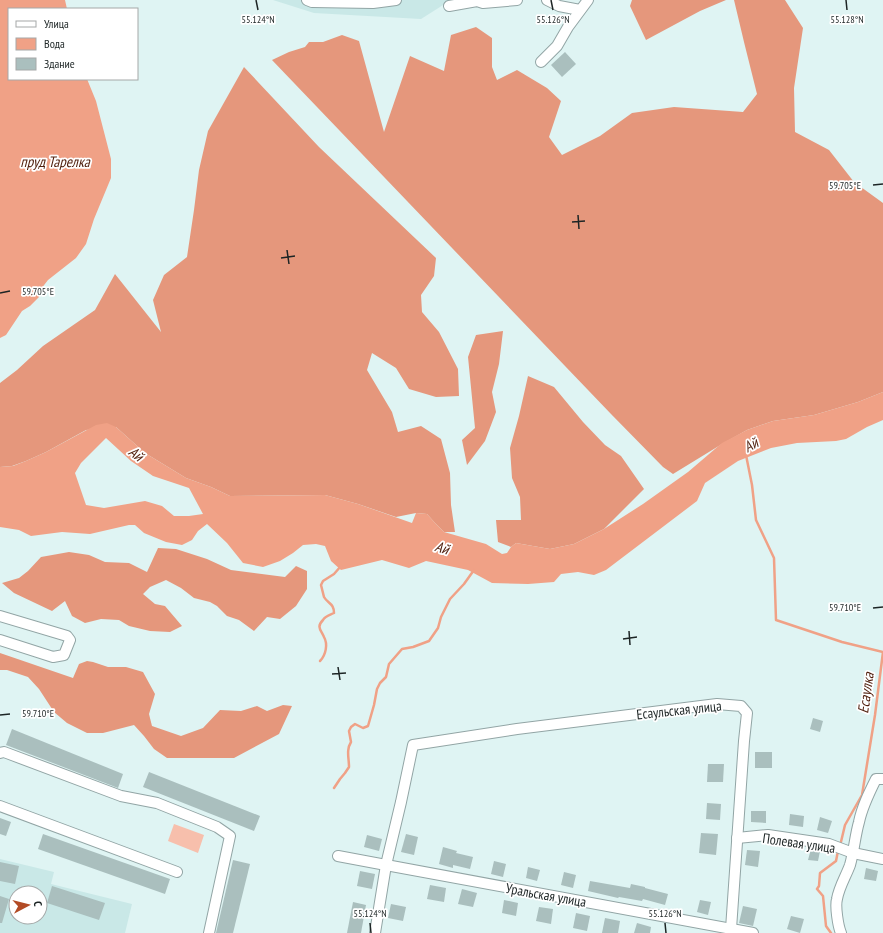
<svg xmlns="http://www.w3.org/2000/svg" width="883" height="933" font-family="'PT Sans Narrow',sans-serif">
  <rect width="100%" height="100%" fill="#dff4f3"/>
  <g fill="#c9e8e7" fill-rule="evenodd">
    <path d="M 273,0 L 451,0 L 421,19 L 314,13 Z"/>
    <path d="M 0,859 L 54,872 L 51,884 L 132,904 L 125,933 L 0,933 ZM 16,893 L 40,893 L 40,917 L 16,917 Z"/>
  </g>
  <path fill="#f7bfac" d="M 174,824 L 204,835 L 198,853 L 168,841 Z"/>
  <g fill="#e5977c">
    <path d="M 632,0 L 726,0 L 700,11 L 646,40 L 630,6 Z"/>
    <path d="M 734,0 L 785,0 L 803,28 L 794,88 L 795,132 L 829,150 L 854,182 L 883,203 L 883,392 L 858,402 L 814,415 L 773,421 L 747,430 L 722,444 L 673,474 L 663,467 L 611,414 L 272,60 L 289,52 L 305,47 L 309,42 L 323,42 L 342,35 L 359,41 L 384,132 L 410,56 L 444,71 L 451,35 L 476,27 L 492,38 L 492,67 L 497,80 L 517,70 L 547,88 L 561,101 L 549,137 L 562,155 L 600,136 L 632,113 L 674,107 L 743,112 L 757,94 L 744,42 Z"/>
    <path d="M 244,67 L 319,147 L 436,258 L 434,276 L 421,295 L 422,312 L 439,332 L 458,369 L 459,396 L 436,397 L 409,389 L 396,368 L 372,353 L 367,370 L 392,412 L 398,432 L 421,426 L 441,439 L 450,473 L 451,505 L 455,532 L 444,532 L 436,524 L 427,514 L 416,513 L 396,517 L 358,504 L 325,495 L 230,496 L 211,487 L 186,478 L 145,453 L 116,427 L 86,430 L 46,452 L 26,461 L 12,466 L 0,467 L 0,383 L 17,370 L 43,346 L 95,310 L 115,274 L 161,332 L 153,300 L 164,275 L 187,257 L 194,210 L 199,170 L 208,131 Z"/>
    <path d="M 503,331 L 499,364 L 492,392 L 496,412 L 485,441 L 467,465 L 462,440 L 475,428 L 468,357 L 476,335 Z"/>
    <path d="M 528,376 L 554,387 L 583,422 L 605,445 L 621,456 L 644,489 L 604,529 L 574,544 L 550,549 L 516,543 L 511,547 L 498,542 L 496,520 L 521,520 L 520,497 L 512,478 L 510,448 L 519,416 Z"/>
    <path d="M 158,548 L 176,549 L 207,559 L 231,570 L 285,577 L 296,566 L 307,571 L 307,589 L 296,606 L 280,619 L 267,617 L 254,631 L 239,620 L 227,616 L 217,606 L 210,602 L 194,598 L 181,588 L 166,580 L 150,587 L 143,594 L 155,604 L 165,606 L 182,626 L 170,632 L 150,631 L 129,626 L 119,620 L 101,619 L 85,623 L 72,616 L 65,601 L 52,611 L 14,593 L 2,583 L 19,578 L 28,571 L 41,557 L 69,552 L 89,555 L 105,562 L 129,563 L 147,572 Z"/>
    <path d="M 0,653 L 73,678 L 79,664 L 87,661 L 93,662 L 108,667 L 126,667 L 143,672 L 155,694 L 149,714 L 152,726 L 181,736 L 203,728 L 220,710 L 241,711 L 257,706 L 267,711 L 283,705 L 292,706 L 279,734 L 234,758 L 167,758 L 154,749 L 144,736 L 134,725 L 103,733 L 87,733 L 67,723 L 54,712 L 39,689 L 28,677 L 7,670 L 0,670 Z"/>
  </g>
  <g fill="#f0a186" fill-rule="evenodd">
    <path d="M 0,0 L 65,0 L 67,9 L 9,9 L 9,79 L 87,79 L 96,101 L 111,159 L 111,178 L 94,219 L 86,244 L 76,258 L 48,280 L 41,289 L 39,297 L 30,306 L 22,311 L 6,335 L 0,338 Z"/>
    <path d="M 883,392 L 883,420 L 867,427 L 846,439 L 836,441 L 797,443 L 771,448 L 738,461 L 705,483 L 697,501 L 606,570 L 594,575 L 578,572 L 561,574 L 554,582 L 528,584 L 492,583 L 468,570 L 426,561 L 409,568 L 382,560 L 341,570 L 331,561 L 325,546 L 316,544 L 303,545 L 293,553 L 280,561 L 263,567 L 243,563 L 227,543 L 207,524 L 198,531 L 192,540 L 182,545 L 166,542 L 144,533 L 135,525 L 129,525 L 90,534 L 62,532 L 31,536 L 19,530 L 0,527 L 0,467 L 13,466 L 26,461 L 46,452 L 96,425 L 107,423 L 116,427 L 145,453 L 186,478 L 211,487 L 230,496 L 325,495 L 358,504 L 412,523 L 416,513 L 427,514 L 436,524 L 444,532 L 486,544 L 502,554 L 507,553 L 511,547 L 516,543 L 550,549 L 574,544 L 604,529 L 643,504 L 688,472 L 722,443 L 747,430 L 773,421 L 814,415 L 858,402 ZM 106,438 L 131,461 L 153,476 L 189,488 L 203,514 L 189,516 L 174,516 L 162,506 L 145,501 L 104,508 L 86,505 L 75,473 L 81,463 Z"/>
  </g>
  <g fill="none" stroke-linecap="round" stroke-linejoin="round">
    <g stroke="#f0a186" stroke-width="2.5">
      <path d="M 746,455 L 752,485 L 756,520 L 774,558 L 776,620 L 842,642 L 883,652 L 875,715 L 862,795 L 845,825 L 840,846"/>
      <path d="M 320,661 C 326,655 328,644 324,637 C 321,630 316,627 323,620 C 325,616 330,615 334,613 C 334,603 328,604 324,597 C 323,593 322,589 321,585 L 323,581 L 334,574 L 341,566"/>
      <path d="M 334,788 L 340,779 L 345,773 L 349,767 C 349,758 346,750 351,742 L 349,731 L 351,727 L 355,724 L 363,728 L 368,726 L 374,705 L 377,689 L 380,683 L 386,677 L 389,664 L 402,649 L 413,647 L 429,641 L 438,628 L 441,617 L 450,599 L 464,584 L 474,570"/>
      <path d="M 831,933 L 826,926 L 823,896 L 817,889 L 819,886 L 820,873 L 836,861 L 838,851"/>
    </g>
  </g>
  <g fill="#aabfbe">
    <path d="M 565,52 L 576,64 L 562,77 L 551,65 Z"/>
    <path d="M 813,718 L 823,721 L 820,732 L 810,729 Z"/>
    <path d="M 12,729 L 123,774 L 118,788 L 6,745 Z"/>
    <rect x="755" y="752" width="17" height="16"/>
    <path d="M 708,764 L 724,764 L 723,782 L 707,782 Z"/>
    <path d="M 149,772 L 260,816 L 254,831 L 143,787 Z"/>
    <path d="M 707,803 L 721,804 L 720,820 L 706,819 Z"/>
    <path d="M 751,811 L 766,811 L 766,823 L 751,822 Z"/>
    <path d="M 790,814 L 804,816 L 803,827 L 789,825 Z"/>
    <path d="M 820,817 L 832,821 L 828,833 L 817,830 Z"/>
    <path d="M 0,818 L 11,822 L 6,836 L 0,834 Z"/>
    <path d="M 701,833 L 718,834 L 716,855 L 699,853 Z"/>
    <path d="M 43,834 L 170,879 L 165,894 L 38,849 Z"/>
    <path d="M 406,834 L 418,837 L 414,855 L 401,852 Z"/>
    <path d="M 367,835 L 382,839 L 379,851 L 364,847 Z"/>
    <path d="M 443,847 L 457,851 L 456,853 L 473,857 L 470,869 L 453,865 L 453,868 L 439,864 Z"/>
    <path d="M 811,849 L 820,851 L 818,861 L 808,860 Z"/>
    <path d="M 747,850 L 760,851 L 758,867 L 745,865 Z"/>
    <path d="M 233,860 L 250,864 L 233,933 L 216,933 Z"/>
    <path d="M 494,861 L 506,864 L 503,877 L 491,874 Z"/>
    <path d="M 0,862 L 19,866 L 15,884 L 0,881 Z"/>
    <path d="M 528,867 L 540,870 L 537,881 L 526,878 Z"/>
    <path d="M 866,868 L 878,871 L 876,881 L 864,879 Z"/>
    <path d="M 360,871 L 375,874 L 372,889 L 357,886 Z"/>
    <path d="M 564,872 L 576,875 L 573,888 L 561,885 Z"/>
    <path d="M 590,881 L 630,888 L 631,884 L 645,887 L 645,888 L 668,894 L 665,905 L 643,899 L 642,901 L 619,897 L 618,898 L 588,891 Z"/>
    <path d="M 430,885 L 446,888 L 444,902 L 427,899 Z"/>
    <path d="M 52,886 L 105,903 L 99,920 L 47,903 Z"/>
    <path d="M 462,889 L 477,893 L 473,907 L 458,904 Z"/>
    <path d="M 0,896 L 9,899 L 2,923 L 0,923 Z"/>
    <path d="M 504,900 L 518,903 L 516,916 L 502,913 Z"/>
    <path d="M 700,900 L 711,902 L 708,915 L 697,912 Z"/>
    <path d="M 353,902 L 366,905 L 361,933 L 347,933 Z"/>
    <path d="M 391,904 L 406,907 L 403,921 L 388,918 Z"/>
    <path d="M 743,906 L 757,909 L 753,926 L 739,923 Z"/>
    <path d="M 539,907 L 553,909 L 551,924 L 536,921 Z"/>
    <path d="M 576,913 L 590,916 L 587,931 L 573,928 Z"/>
    <path d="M 791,916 L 804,919 L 800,933 L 787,929 Z"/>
    <path d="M 605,918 L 620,921 L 618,933 L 602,933 Z"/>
    <path d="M 637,923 L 651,927 L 650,933 L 634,933 Z"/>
  </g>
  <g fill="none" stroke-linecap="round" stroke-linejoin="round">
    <defs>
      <g id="minor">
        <path d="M 307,0 L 312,2 L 373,3 L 396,0"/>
        <path d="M 547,0 L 559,6 L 580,10"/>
        <path d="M 449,6 L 477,1 L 483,3 L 517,0"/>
        <path d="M 541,62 L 557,46 L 568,27 L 588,0"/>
        <path d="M 0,616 L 67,636 L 70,640 L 64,655 L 53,657 L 0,640"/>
        <path d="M 0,753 L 4,752 L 121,796 L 157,803 L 217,827 L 230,836 L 209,933"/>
        <path d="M 0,806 L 177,872"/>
        <path d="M 737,838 L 768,835 L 829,844 L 853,853 L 883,859"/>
        <path d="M 338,856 L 386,865 L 753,933"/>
        <path d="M 375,933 L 386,865 L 401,802 L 413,745 L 517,729 L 717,704 L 741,706 L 747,713 L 744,741 L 731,929 L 732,933"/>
        <path d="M 841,933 C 838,926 835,906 837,899 C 839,887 846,876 850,865 C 854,851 855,836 859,822 C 862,807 869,793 876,779 L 883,779"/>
      </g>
    </defs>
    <use href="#minor" stroke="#92a5a5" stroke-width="12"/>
    <use href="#minor" stroke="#fff" stroke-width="10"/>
  </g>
  <path fill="none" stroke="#1d2525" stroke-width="1.5" d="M 256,0 L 258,10M 551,0 L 553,10M 846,0 L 847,10M 873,185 L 883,184M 578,215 L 579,229M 572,222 L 585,221M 287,250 L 289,264M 281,258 L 295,256M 0,293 L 10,291M 873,608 L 883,607M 629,631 L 630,645M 623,639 L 637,637M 338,667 L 340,680M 332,674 L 346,673M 0,715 L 10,714M 370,923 L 371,933M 665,923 L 666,933"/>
  <g text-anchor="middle" stroke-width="3.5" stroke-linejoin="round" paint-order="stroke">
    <g font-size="14" fill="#1d2525" stroke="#fff">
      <text transform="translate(679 710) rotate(-6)" y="5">Есаульская улица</text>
      <text transform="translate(799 843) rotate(8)" y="5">Полевая улица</text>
      <text transform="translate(546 895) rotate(10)" y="5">Уральская улица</text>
    </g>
    <g font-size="15" font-style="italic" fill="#4f1e0c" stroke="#fff">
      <text x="55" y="167">пруд Тарелка</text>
      <text transform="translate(751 445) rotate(-30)" y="5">Ай</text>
      <text transform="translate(136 454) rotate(38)" y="5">Ай</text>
      <text transform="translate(442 548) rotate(17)" y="5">Ай</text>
      <text transform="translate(866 693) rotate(-82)" y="5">Есаулка</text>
    </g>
  </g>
  <g font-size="10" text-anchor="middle" fill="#1d2525" stroke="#fff" stroke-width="3.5" stroke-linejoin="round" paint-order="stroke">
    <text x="258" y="23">55.124°N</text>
    <text x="553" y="23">55.126°N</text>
    <text x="847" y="23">55.128°N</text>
    <text x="845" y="189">59.705°E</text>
    <text x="38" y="295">59.705°E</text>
    <text x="845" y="611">59.710°E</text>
    <text x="38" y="717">59.710°E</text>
    <text x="370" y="917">55.124°N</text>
    <text x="665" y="917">55.126°N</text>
  </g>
  <rect x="8" y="8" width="130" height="72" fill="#ffffff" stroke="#a5a8a8"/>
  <rect x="16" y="21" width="20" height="6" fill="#ffffff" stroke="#a5a8a8"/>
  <text x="44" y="28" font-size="12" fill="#1d2525">Улица</text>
  <rect x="16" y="38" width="20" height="12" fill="#f0a186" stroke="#a5a8a8"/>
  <text x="44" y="48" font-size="12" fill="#1d2525">Вода</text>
  <rect x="16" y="58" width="20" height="12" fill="#aabfbe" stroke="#a5a8a8"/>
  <text x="44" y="68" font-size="12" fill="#1d2525">Здание</text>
  <g transform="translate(28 905) rotate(83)"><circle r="19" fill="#ffffff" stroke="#a5a8a8"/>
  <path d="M0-3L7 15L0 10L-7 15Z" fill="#b24b25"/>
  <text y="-6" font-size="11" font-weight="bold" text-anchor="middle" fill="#1d2525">С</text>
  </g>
</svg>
